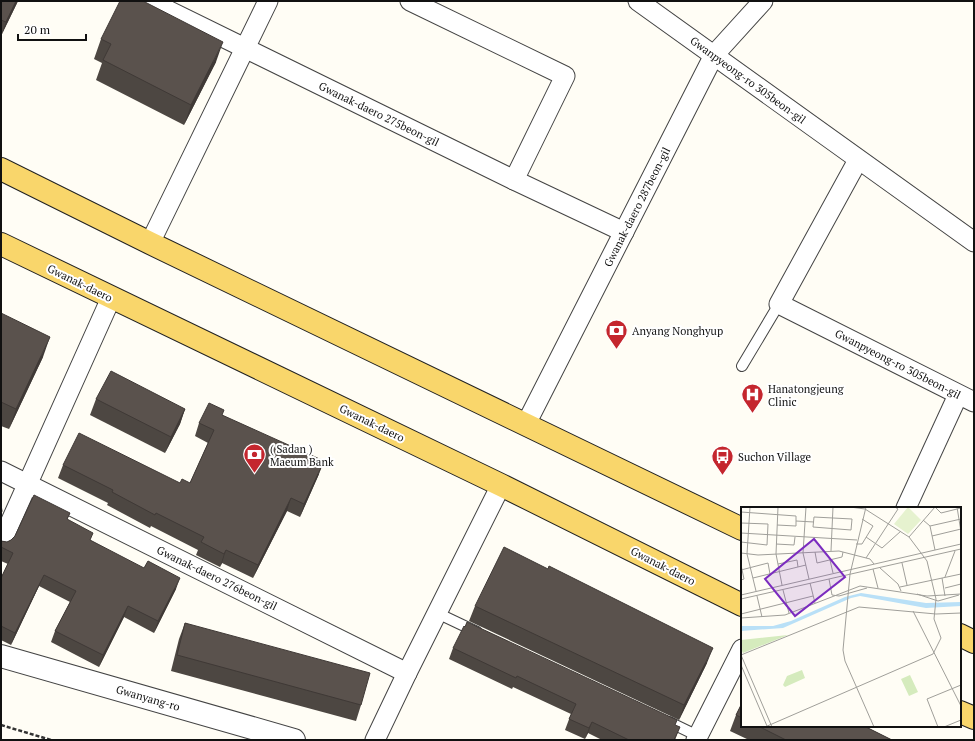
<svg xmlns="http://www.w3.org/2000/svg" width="975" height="741" font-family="'PT Serif',serif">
  <rect width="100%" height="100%" fill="#fffdf5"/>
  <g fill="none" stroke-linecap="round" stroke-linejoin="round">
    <defs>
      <g id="service">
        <path d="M 742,366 L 779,304"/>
        <path d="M 437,613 L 477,632"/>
        <path d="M 669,722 L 698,736"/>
      </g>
      <g id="minor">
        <path d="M 149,1 L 514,180 L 624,232"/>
        <path d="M 410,1 L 565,76 L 514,180"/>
        <path d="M 638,1 L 974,242"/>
        <path d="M 858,160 L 779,304 L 974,402"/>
        <path d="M 150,243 L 268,1"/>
        <path d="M 526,424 L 714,55 L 763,1"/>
        <path d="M 1,471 L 407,673"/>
        <path d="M 906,508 L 958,395"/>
        <path d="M 1,543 L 111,298"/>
        <path d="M 375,740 L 407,673 L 501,485"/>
        <path d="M 696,740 L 742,649"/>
      </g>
      <path id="tertiary" d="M 1,656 L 294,740"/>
      <g id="primary">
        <path d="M 1,169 L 150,243 L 742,529"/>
        <path d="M 1,244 L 501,485 L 742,605"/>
        <path d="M 960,635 L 974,642"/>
        <path d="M 960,712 L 974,718"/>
      </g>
    </defs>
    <use href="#service" stroke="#444" stroke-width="12"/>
    <use href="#minor" stroke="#444" stroke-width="21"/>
    <use href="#tertiary" stroke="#444" stroke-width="24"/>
    <use href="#primary" stroke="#222" stroke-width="24"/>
    <path stroke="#333" stroke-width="2.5" stroke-dasharray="4 2" stroke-linecap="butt" d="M 1,725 L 51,740"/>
    <use href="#service" stroke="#fff" stroke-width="10"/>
    <use href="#minor" stroke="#fff" stroke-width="19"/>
    <use href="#tertiary" stroke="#fff" stroke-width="22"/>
    <use href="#primary" stroke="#f9d66b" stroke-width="22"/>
  </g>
  <g fill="#4d4742">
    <path d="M 1,1 L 18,1 L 1,36 Z"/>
    <path d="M 101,39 L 216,62 L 184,125 L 96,80 L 102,63 L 94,59 Z"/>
    <path d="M 1,313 L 43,357 L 9,429 L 1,426 Z"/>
    <path d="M 96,399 L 185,409 L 180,424 L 165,453 L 90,415 Z"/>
    <path d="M 222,415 L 319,474 L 300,517 L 287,511 L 253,578 L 222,563 L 220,567 L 196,555 L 198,550 L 151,526 L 150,528 L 107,505 L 108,503 L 58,478 L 63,465 L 180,483 L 190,483 L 208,443 L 195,436 L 199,423 Z"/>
    <path d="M 70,513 L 67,520 L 90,540 L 176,589 L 154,633 L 124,617 L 99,667 L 51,642 L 55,631 L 70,602 L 39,586 L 11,645 L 1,640 L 1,578 L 8,564 L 1,561 L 1,541 L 7,542 L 11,540 Z"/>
    <path d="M 475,606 L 707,663 L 679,720 L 469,621 Z"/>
    <path d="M 185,623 L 361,705 L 356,721 L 171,671 L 179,639 Z"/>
    <path d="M 453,648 L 675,725 L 675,740 L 602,740 L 588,733 L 585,739 L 565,730 L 571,714 L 513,687 L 512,689 L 449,659 Z"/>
    <path d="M 742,703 L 742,726 L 864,726 L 892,740 L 749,740 L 730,731 L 736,715 Z"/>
  </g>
  <g fill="#3f3936">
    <path d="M 16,1 L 18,1 L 1,36 L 6,22 Z"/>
    <path d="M 223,42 L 216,62 L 184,125 L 191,105 Z"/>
    <path d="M 50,337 L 43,357 L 9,429 L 16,409 Z"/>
    <path d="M 185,409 L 180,424 L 165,453 L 171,437 Z"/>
    <path d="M 324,461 L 319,474 L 300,517 L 304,504 Z"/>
    <path d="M 291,498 L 287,511 L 253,578 L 258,565 Z"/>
    <path d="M 226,550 L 222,563 L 220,567 L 224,554 Z"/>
    <path d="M 44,575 L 39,586 L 11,645 L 15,633 Z"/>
    <path d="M 180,578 L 176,589 L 154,633 L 158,621 Z"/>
    <path d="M 128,606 L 124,617 L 99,667 L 103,655 Z"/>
    <path d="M 713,648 L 707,663 L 679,720 L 684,705 Z"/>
    <path d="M 592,722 L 588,733 L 585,739 L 589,728 Z"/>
    <path d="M 680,727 L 675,740 L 674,740 Z"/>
  </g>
  <g fill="#5a524d" stroke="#3f3936">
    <path d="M 1,1 L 16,1 L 6,22 L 1,20 Z"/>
    <path d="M 120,1 L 143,1 L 223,42 L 191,105 L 103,60 L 111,44 L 101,39 Z"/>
    <path d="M 1,313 L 50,337 L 16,409 L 1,402 Z"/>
    <path d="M 111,371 L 185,409 L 171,437 L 96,399 Z"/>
    <path d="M 209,403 L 224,410 L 222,415 L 324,461 L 304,504 L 291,498 L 258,565 L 226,550 L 224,554 L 201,542 L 204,537 L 156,513 L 155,515 L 112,492 L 113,490 L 63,465 L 79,433 L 180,483 L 182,479 L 190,483 L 214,430 L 199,423 Z"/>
    <path d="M 34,495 L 70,513 L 67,519 L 93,533 L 90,540 L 144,568 L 148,561 L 180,578 L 158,621 L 128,606 L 103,655 L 55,631 L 76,591 L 44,575 L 15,633 L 1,626 L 1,578 L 13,553 L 1,547 L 1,541 L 7,542 L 11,540 L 15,536 Z"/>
    <path d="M 1,505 L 2,511 L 1,514 Z"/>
    <path d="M 504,547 L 548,569 L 549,566 L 713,648 L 684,705 L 475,606 Z"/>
    <path d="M 467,622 L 677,720 L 675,725 L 680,727 L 674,740 L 629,740 L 592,722 L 589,728 L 569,719 L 576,704 L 517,676 L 516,678 L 453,648 L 464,626 L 465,627 Z"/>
    <path d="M 185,623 L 370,673 L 361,705 L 177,655 Z"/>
    <path d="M 742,703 L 742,718 L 736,715 Z"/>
    <path d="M 758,726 L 864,726 L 892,740 L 786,740 Z"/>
  </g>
  <defs>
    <symbol id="bank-pin" viewBox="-11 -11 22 30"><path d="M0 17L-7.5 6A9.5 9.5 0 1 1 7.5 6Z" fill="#c4262e" stroke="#fff"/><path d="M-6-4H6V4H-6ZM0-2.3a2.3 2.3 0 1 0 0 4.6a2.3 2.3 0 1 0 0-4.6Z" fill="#fff"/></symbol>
    <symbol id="hospital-pin" viewBox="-11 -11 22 30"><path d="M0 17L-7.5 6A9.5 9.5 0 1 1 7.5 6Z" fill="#c4262e" stroke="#fff"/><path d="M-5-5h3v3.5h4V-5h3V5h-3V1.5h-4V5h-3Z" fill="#fff"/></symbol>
    <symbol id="bus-pin" viewBox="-11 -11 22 30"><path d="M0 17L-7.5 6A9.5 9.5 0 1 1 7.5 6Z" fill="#c4262e" stroke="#fff"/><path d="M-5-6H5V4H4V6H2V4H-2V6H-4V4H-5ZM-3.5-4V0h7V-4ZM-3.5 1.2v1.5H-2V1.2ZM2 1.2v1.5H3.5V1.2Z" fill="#fff"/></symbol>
  </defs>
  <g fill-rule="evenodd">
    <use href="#bank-pin" x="604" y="318" width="25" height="34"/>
    <use href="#hospital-pin" x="740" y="382" width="25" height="34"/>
    <use href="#bank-pin" x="242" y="442" width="25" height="34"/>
    <use href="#bus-pin" x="710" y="444" width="25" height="34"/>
  </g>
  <g text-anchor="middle" stroke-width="4" stroke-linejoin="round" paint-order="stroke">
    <g font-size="11" fill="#111" stroke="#fff">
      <text transform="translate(748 80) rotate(36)" y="4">Gwanpyeong-ro 305beon-gil</text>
      <text transform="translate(379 114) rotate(26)" y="4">Gwanak-daero 275beon-gil</text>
      <text transform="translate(637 207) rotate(-63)" y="4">Gwanak-daero 287beon-gil</text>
      <text transform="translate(80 283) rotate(26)" y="4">Gwanak-daero</text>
      <text transform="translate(898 364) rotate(27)" y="4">Gwanpyeong-ro 305beon-gil</text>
      <text transform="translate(372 423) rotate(26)" y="4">Gwanak-daero</text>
      <text transform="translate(663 566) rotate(27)" y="4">Gwanak-daero</text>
      <text transform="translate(217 578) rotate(26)" y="4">Gwanak-daero 276beon-gil</text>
      <text transform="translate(148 698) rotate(16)" y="4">Gwanyang-ro</text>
    </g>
    <g font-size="11" fill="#111" stroke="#fff" text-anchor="start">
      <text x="632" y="335">Anyang Nonghyup</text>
      <text x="768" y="393">Hanatongjeung<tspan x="768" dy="13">Clinic</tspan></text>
      <text x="270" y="453">( Sadan )<tspan x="270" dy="13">Maeum Bank</tspan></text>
      <text x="738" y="461">Suchon Village</text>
    </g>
  </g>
  <g transform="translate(741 507)">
    <rect width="220" height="220" fill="#fffdf5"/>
    <path d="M 47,128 L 2,146 L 0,142 L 0,133 ZM 61,163 L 64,171 L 44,180 L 42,178 L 46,169 ZM 169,168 L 177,185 L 168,189 L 160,172 Z" fill="#d5ebbd"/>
    <path d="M 167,0 L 180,13 L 167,27 L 153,17 Z" fill="#e6f2cf"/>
    <path d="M 120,86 L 185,96 L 220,95 L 220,99 L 185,101 L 119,89 L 110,91 L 42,121 L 0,124 L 0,119 L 32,119 L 50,114 L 104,90 Z" fill="#b9e0f7"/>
    <path fill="none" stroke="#a09f9a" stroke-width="1" d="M 9,0 L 6,47 L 15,84M 37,0 L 35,47 L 41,78M 65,0 L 62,46 L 68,72M 109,0 L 124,2 L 168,30M 125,0 L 109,67 L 102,143 L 104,154 L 133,220M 194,0 L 200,6 L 220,1M 216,0 L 220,25M 0,5 L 55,9 L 55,19 L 36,18M 73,10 L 111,12 L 110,23 L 72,20 ZM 182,13 L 189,19 L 194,43M 55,14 L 73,15M 0,16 L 27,17 L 26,38 L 0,35M 189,19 L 220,12M 0,26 L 116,33M 191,29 L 220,22M 125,30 L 141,41 L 160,24M 35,37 L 53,38 L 54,30M 115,37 L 121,37 L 132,19 L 121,12M 90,44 L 92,0M 74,45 L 76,56 L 101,50 L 102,45M 0,46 L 17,48 L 98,44 L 129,52 L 133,57M 125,51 L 157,2 L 154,0M 89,53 L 92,66M 161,56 L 166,78M 37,57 L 56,53 L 57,60M 0,58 L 3,72 L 0,73M 139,61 L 157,77 L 160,84M 132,62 L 137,81M 0,63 L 27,56 L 29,67M 204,70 L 214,44M 12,71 L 65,58M 201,71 L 204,89M 88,72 L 91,88 L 98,89 L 126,81M 69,76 L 74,96M 159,80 L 220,67M 204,81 L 220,77M 42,83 L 48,106M 176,87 L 197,94 L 218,88M 0,88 L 220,37M 16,89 L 21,110M 0,92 L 220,42M 172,104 L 220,199M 0,107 L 72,89M 0,111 L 44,108 L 119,79 L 186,89 L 220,87M 0,148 L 118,100 L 195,107 L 220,106M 0,148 L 31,220M 0,158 L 26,219M 24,220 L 192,147 L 200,131 L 193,112 L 195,92 L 186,54 L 168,30 L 194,0M 197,220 L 186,192 L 220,178M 203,220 L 220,213"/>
    <path fill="#7b2cbf" fill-opacity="0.15" stroke="#7b2cbf" stroke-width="2" d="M 73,32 L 104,70 L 54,109 L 24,72 Z"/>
    <rect width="220" height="220" fill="none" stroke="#111" stroke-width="2"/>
  </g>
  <rect width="975" height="741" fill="none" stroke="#111111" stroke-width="4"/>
  <path d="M18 34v6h68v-6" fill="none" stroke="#111111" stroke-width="2"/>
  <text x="24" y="34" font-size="12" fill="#111111" stroke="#ffffff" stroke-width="3" paint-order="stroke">20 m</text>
</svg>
